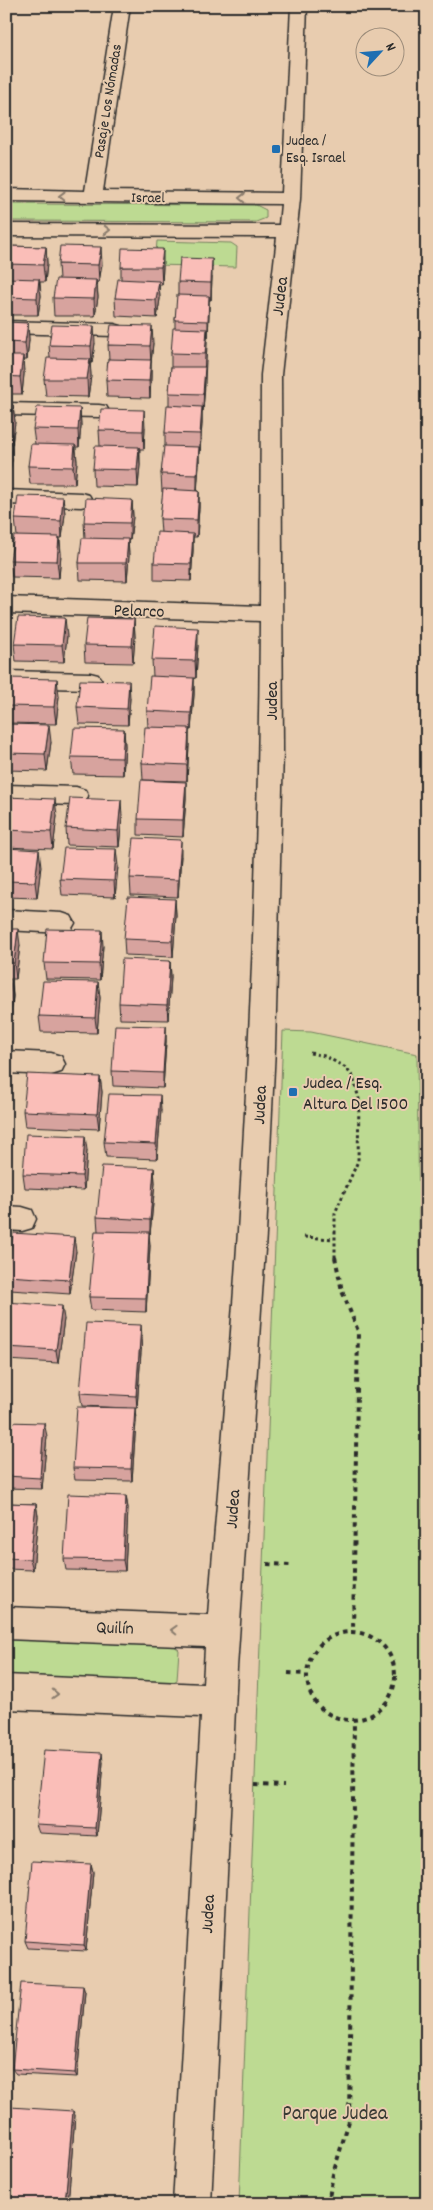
<svg xmlns="http://www.w3.org/2000/svg" width="433" height="2210" font-family="Dekko,sans-serif">
  <rect width="100%" height="100%" fill="#e8ccaf"/>
  <filter id="ink" filterUnits="userSpaceOnUse"><feTurbulence type="fractalNoise" baseFrequency=".02" numOctaves="2"/><feDisplacementMap in="SourceGraphic" scale="10" xChannelSelector="R" yChannelSelector="G"/><feConvolveMatrix kernelMatrix="1 2 1 2 8 2 1 2 1" color-interpolation-filters="sRGB"/></filter>
  <g filter="url(#ink)">
    <g fill="#bdda92" stroke="#74825e">
      <path d="M 6,204 L 256,205 L 266,210 L 266,218 L 256,222 L 6,221 Z"/>
      <path d="M 157,241 L 231,243 L 237,247 L 236,267 L 155,265 Z"/>
      <path d="M 283,1031 L 311,1032 L 417,1054 L 427,1899 L 427,2204 L 239,2204 Z"/>
      <path d="M 6,1636 L 171,1643 L 179,1650 L 177,1680 L 168,1685 L 6,1679 Z"/>
    </g>
    <g fill="none" stroke-linecap="round" stroke-linejoin="round">
      <defs>
        <g id="minor">
          <path d="M 114,6 L 130,6 L 103,191 L 282,193 L 291,6 L 307,6 L 300,199 L 281,375 L 283,751 L 275,1048 L 266,1234 L 237,1668 L 211,2204 L 173,2204 L 201,1717 L 6,1709 L 6,1675 L 203,1684 L 205,1647 L 6,1639 L 6,1607 L 208,1615 C 218,1487 230,1359 238,1231 C 251,1028 259,825 260,621 L 6,613 L 6,597 L 260,606 L 261,375 L 277,237 L 6,236 L 6,224 L 279,225 L 281,204 L 6,201 L 6,189 L 85,191 Z"/>
          <path d="M 6,321 L 114,324 L 121,326 L 124,330 L 121,334 L 114,336 L 6,333 Z"/>
          <path d="M 6,403 L 99,405 L 106,406 L 109,411 L 106,416 L 99,417 L 6,415 Z"/>
          <path d="M 6,490 L 81,493 L 89,495 L 92,500 L 89,505 L 81,507 L 6,504 Z"/>
          <path d="M 6,671 L 90,673 L 98,675 L 102,681 L 98,687 L 90,689 L 6,687 Z"/>
          <path d="M 6,785 L 76,787 L 85,790 L 88,796 L 85,802 L 76,805 L 6,803 Z"/>
          <path d="M 6,910 L 62,913 L 71,916 L 75,923 L 71,930 L 62,933 L 6,930 Z"/>
          <path d="M 6,1051 L 51,1053 L 61,1056 L 65,1064 L 61,1072 L 51,1075 L 6,1073 Z"/>
          <path d="M 6,1206 L 22,1207 L 32,1210 L 36,1219 L 32,1228 L 22,1231 L 6,1230 Z"/>
        </g>
      </defs>
      <use href="#minor" stroke="#2b2b2b" stroke-width="3"/>
      <g stroke="#2b2b2b" stroke-width="3" stroke-dasharray="3 3" stroke-linecap="butt">
        <path d="M 310,1053 L 325,1056 L 346,1068 L 353,1077 L 359,1099 L 358,1161 L 335,1213 L 335,1258"/>
        <path d="M 304,1237 L 334,1239"/>
      </g>
      <g stroke="#2b2b2b" stroke-width="4" stroke-dasharray="4.5 4.5" stroke-linecap="butt">
        <path d="M 335,1257 L 342,1291 L 358,1331 L 353,1631"/>
        <path d="M 267,1564 L 292,1565"/>
        <circle cx="351" cy="1676" r="44"/>
        <path d="M 288,1673 L 306,1674"/>
        <path d="M 255,1785 L 284,1786"/>
        <path d="M 328,2204 L 333,2174 L 349,2121 L 354,1720"/>
      </g>
      <use href="#minor" fill="#e8ccaf" fill-rule="evenodd"/>
    </g>
    <g fill="#d7a39e" stroke="#2b2b2b">
      <path d="M 6,246 L 46,247 L 47,264 L 45,282 L 40,282 L 41,296 L 38,315 L 6,315 Z"/>
      <path d="M 58,264 L 102,264 L 99,282 L 97,282 L 98,297 L 95,316 L 54,316 L 53,298 L 59,279 Z"/>
      <path d="M 163,266 L 162,285 L 159,285 L 160,299 L 157,318 L 116,316 L 115,298 L 121,280 L 121,267 Z"/>
      <path d="M 212,277 L 211,300 L 209,300 L 209,314 L 208,338 L 207,338 L 205,368 L 205,385 L 203,411 L 202,411 L 202,424 L 200,451 L 199,451 L 199,464 L 197,491 L 199,491 L 199,508 L 197,537 L 193,537 L 193,551 L 191,581 L 154,580 L 154,563 L 161,533 L 160,519 L 163,492 L 162,492 L 161,474 L 165,446 L 165,433 L 169,406 L 169,393 L 171,367 L 171,353 L 175,328 L 175,320 L 178,295 L 178,282 Z"/>
      <path d="M 6,322 L 28,323 L 29,340 L 27,360 L 23,360 L 24,374 L 22,394 L 6,394 Z"/>
      <path d="M 95,343 L 92,363 L 90,363 L 91,376 L 88,397 L 46,396 L 44,379 L 50,358 L 49,345 Z"/>
      <path d="M 153,343 L 151,363 L 151,377 L 150,398 L 107,397 L 106,380 L 109,359 L 108,345 Z"/>
      <path d="M 6,405 L 13,405 L 15,422 L 12,444 L 10,444 L 12,460 L 8,482 L 6,482 Z"/>
      <path d="M 80,408 L 81,426 L 79,447 L 76,447 L 77,462 L 75,484 L 30,484 L 28,466 L 35,444 L 33,429 Z"/>
      <path d="M 145,427 L 144,449 L 140,449 L 140,465 L 138,487 L 94,486 L 93,469 L 100,446 L 99,430 Z"/>
      <path d="M 63,497 L 65,514 L 62,538 L 60,538 L 61,554 L 59,578 L 12,577 L 10,560 L 17,536 L 15,519 Z"/>
      <path d="M 132,500 L 133,517 L 130,540 L 128,540 L 129,556 L 127,581 L 80,580 L 79,563 L 85,538 L 84,522 Z"/>
      <path d="M 134,619 L 135,637 L 133,663 L 85,662 L 84,645 Z"/>
      <path d="M 67,636 L 64,662 L 16,661 L 14,644 Z"/>
      <path d="M 198,645 L 196,678 L 194,678 L 194,695 L 191,730 L 189,730 L 189,745 L 187,781 L 143,780 L 142,763 L 148,727 L 147,711 L 153,676 L 152,660 Z"/>
      <path d="M 6,694 L 59,696 L 56,724 L 7,723 Z"/>
      <path d="M 130,698 L 128,725 L 79,724 L 77,707 Z"/>
      <path d="M 6,724 L 51,742 L 47,771 L 6,770 Z"/>
      <path d="M 124,729 L 125,746 L 123,775 L 73,774 L 71,757 Z"/>
      <path d="M 186,782 L 186,799 L 183,837 L 138,835 L 138,819 Z"/>
      <path d="M 6,797 L 57,816 L 53,849 L 6,847 Z"/>
      <path d="M 122,817 L 119,847 L 67,845 L 66,828 Z"/>
      <path d="M 6,848 L 41,866 L 37,898 L 6,897 Z"/>
      <path d="M 181,856 L 178,897 L 131,895 L 130,878 Z"/>
      <path d="M 118,866 L 115,897 L 62,895 L 60,879 Z"/>
      <path d="M 175,899 L 176,915 L 173,957 L 125,955 L 124,939 Z"/>
      <path d="M 6,929 L 20,945 L 16,979 L 6,979 Z"/>
      <path d="M 103,946 L 100,980 L 46,979 L 44,963 Z"/>
      <path d="M 170,961 L 171,977 L 168,1020 L 120,1019 L 119,1003 Z"/>
      <path d="M 6,980 L 11,980 L 13,996 L 9,1031 L 6,1031 Z"/>
      <path d="M 98,982 L 100,998 L 97,1033 L 41,1032 L 39,1016 Z"/>
      <path d="M 166,1026 L 166,1042 L 163,1088 L 113,1086 L 112,1071 Z"/>
      <path d="M 100,1077 L 102,1092 L 99,1129 L 25,1126 L 23,1111 Z"/>
      <path d="M 161,1110 L 157,1159 L 106,1157 L 104,1142 Z"/>
      <path d="M 87,1150 L 84,1190 L 25,1188 L 23,1174 Z"/>
      <path d="M 154,1168 L 155,1183 L 150,1234 L 149,1234 L 150,1246 L 146,1312 L 91,1310 L 89,1297 L 98,1231 L 97,1217 Z"/>
      <path d="M 76,1251 L 70,1294 L 10,1290 L 7,1276 Z"/>
      <path d="M 6,1302 L 64,1319 L 58,1363 L 6,1360 Z"/>
      <path d="M 142,1338 L 137,1408 L 135,1408 L 136,1421 L 132,1481 L 75,1480 L 73,1468 L 127,1408 L 82,1406 L 80,1393 Z"/>
      <path d="M 6,1422 L 47,1436 L 42,1489 L 6,1488 Z"/>
      <path d="M 126,1496 L 128,1508 L 125,1571 L 66,1570 L 64,1559 Z"/>
      <path d="M 6,1503 L 36,1504 L 38,1516 L 33,1570 L 6,1569 Z"/>
      <path d="M 103,1762 L 97,1836 L 39,1833 L 36,1825 Z"/>
      <path d="M 91,1864 L 93,1872 L 86,1951 L 28,1948 L 25,1941 Z"/>
      <path d="M 85,1992 L 77,2077 L 16,2074 L 12,2069 Z"/>
      <path d="M 75,2115 L 68,2204 L 32,2204 L 6,2202 L 6,2146 Z"/>
    </g>
    <g fill="#af8581" stroke="#2b2b2b">
      <path d="M 46,247 L 47,264 L 45,282 L 43,265 Z"/>
      <path d="M 101,247 L 102,264 L 99,282 L 98,265 Z"/>
      <path d="M 163,249 L 163,266 L 162,285 L 161,267 Z"/>
      <path d="M 212,259 L 212,277 L 211,300 L 211,283 Z"/>
      <path d="M 39,279 L 41,296 L 38,315 L 37,298 Z"/>
      <path d="M 96,280 L 98,297 L 95,316 L 94,299 Z"/>
      <path d="M 159,281 L 160,299 L 157,318 L 156,300 Z"/>
      <path d="M 209,296 L 209,314 L 208,338 L 208,321 Z"/>
      <path d="M 28,323 L 29,340 L 27,360 L 25,343 Z"/>
      <path d="M 94,326 L 95,343 L 92,363 L 91,346 Z"/>
      <path d="M 152,326 L 153,343 L 151,363 L 150,346 Z"/>
      <path d="M 207,329 L 207,346 L 203,411 L 205,354 Z"/>
      <path d="M 23,356 L 24,374 L 22,394 L 20,377 Z"/>
      <path d="M 90,359 L 91,376 L 88,397 L 87,379 Z"/>
      <path d="M 151,360 L 151,377 L 150,398 L 149,381 Z"/>
      <path d="M 13,405 L 15,422 L 12,444 L 10,426 Z"/>
      <path d="M 202,407 L 202,424 L 200,451 L 200,434 Z"/>
      <path d="M 80,408 L 81,426 L 79,447 L 78,430 Z"/>
      <path d="M 144,410 L 145,427 L 144,449 L 143,431 Z"/>
      <path d="M 10,442 L 12,460 L 8,482 L 6,464 Z"/>
      <path d="M 75,445 L 77,462 L 75,484 L 73,467 Z"/>
      <path d="M 139,447 L 140,465 L 138,487 L 137,470 Z"/>
      <path d="M 199,447 L 199,464 L 197,493 L 197,475 Z"/>
      <path d="M 199,491 L 199,508 L 197,537 L 197,520 Z"/>
      <path d="M 63,497 L 65,514 L 62,538 L 61,521 Z"/>
      <path d="M 132,500 L 133,517 L 130,540 L 130,523 Z"/>
      <path d="M 193,534 L 193,551 L 191,581 L 191,564 Z"/>
      <path d="M 59,537 L 61,554 L 59,578 L 57,561 Z"/>
      <path d="M 128,539 L 129,556 L 127,581 L 126,563 Z"/>
      <path d="M 65,618 L 67,636 L 64,662 L 62,645 Z"/>
      <path d="M 134,619 L 135,637 L 133,663 L 132,646 Z"/>
      <path d="M 198,628 L 198,645 L 196,678 L 195,661 Z"/>
      <path d="M 194,678 L 194,695 L 191,730 L 191,713 Z"/>
      <path d="M 57,679 L 59,696 L 56,724 L 54,707 Z"/>
      <path d="M 129,681 L 130,698 L 128,725 L 127,709 Z"/>
      <path d="M 49,725 L 51,742 L 47,771 L 45,754 Z"/>
      <path d="M 189,728 L 189,745 L 187,781 L 187,765 Z"/>
      <path d="M 124,729 L 125,746 L 123,775 L 122,758 Z"/>
      <path d="M 186,782 L 186,799 L 183,837 L 183,820 Z"/>
      <path d="M 55,799 L 57,816 L 53,849 L 51,832 Z"/>
      <path d="M 121,800 L 122,817 L 119,847 L 118,831 Z"/>
      <path d="M 181,840 L 181,856 L 178,897 L 178,880 Z"/>
      <path d="M 116,849 L 118,866 L 115,897 L 114,881 Z"/>
      <path d="M 39,850 L 41,866 L 37,898 L 35,882 Z"/>
      <path d="M 175,899 L 176,915 L 173,957 L 172,941 Z"/>
      <path d="M 18,929 L 20,945 L 16,979 L 14,963 Z"/>
      <path d="M 102,930 L 103,946 L 100,980 L 99,964 Z"/>
      <path d="M 170,961 L 171,977 L 168,1020 L 167,1005 Z"/>
      <path d="M 11,980 L 13,996 L 9,1031 L 7,1015 Z"/>
      <path d="M 98,982 L 100,998 L 97,1033 L 95,1018 Z"/>
      <path d="M 166,1026 L 166,1042 L 163,1088 L 163,1073 Z"/>
      <path d="M 100,1077 L 102,1092 L 99,1129 L 97,1114 Z"/>
      <path d="M 6,1079 L 8,1089 L 6,1104 Z"/>
      <path d="M 160,1095 L 161,1110 L 157,1159 L 156,1144 Z"/>
      <path d="M 85,1136 L 87,1150 L 84,1190 L 82,1176 Z"/>
      <path d="M 154,1168 L 155,1183 L 150,1234 L 150,1220 Z"/>
      <path d="M 149,1232 L 150,1246 L 146,1312 L 146,1298 Z"/>
      <path d="M 74,1237 L 76,1251 L 70,1294 L 69,1280 Z"/>
      <path d="M 62,1306 L 64,1319 L 58,1363 L 56,1350 Z"/>
      <path d="M 141,1325 L 142,1338 L 137,1408 L 136,1396 Z"/>
      <path d="M 135,1408 L 136,1421 L 132,1481 L 131,1469 Z"/>
      <path d="M 44,1423 L 47,1436 L 42,1489 L 40,1478 Z"/>
      <path d="M 126,1496 L 128,1508 L 125,1571 L 123,1560 Z"/>
      <path d="M 36,1504 L 38,1516 L 33,1570 L 30,1559 Z"/>
      <path d="M 6,1753 L 8,1757 L 6,1771 Z"/>
      <path d="M 102,1753 L 103,1762 L 97,1836 L 95,1828 Z"/>
      <path d="M 91,1864 L 93,1872 L 86,1951 L 84,1945 Z"/>
      <path d="M 83,1986 L 85,1992 L 77,2077 L 75,2073 Z"/>
      <path d="M 73,2111 L 75,2115 L 68,2204 L 65,2204 Z"/>
    </g>
    <g fill="#fabeb8" stroke="#2b2b2b">
      <path d="M 6,246 L 46,247 L 43,265 L 6,264 Z"/>
      <path d="M 60,246 L 101,247 L 98,265 L 58,264 Z"/>
      <path d="M 122,248 L 163,249 L 161,267 L 121,267 Z"/>
      <path d="M 180,258 L 212,259 L 211,283 L 178,282 Z"/>
      <path d="M 6,278 L 39,279 L 37,298 L 6,297 Z"/>
      <path d="M 56,279 L 96,280 L 94,299 L 53,298 Z"/>
      <path d="M 118,279 L 159,281 L 156,300 L 115,298 Z"/>
      <path d="M 177,295 L 209,296 L 208,321 L 175,320 Z"/>
      <path d="M 6,322 L 28,323 L 25,343 L 6,342 Z"/>
      <path d="M 52,325 L 94,326 L 91,346 L 49,345 Z"/>
      <path d="M 111,325 L 152,326 L 150,346 L 108,345 Z"/>
      <path d="M 173,328 L 207,329 L 205,354 L 171,353 Z"/>
      <path d="M 6,356 L 23,356 L 20,377 L 6,376 Z"/>
      <path d="M 47,358 L 90,359 L 87,379 L 44,379 Z"/>
      <path d="M 108,359 L 151,360 L 149,381 L 106,380 Z"/>
      <path d="M 171,367 L 205,367 L 203,394 L 169,393 Z"/>
      <path d="M 6,405 L 13,405 L 10,426 L 6,426 Z"/>
      <path d="M 167,405 L 202,407 L 200,434 L 165,433 Z"/>
      <path d="M 37,407 L 80,408 L 78,430 L 33,429 Z"/>
      <path d="M 101,409 L 144,410 L 143,431 L 99,430 Z"/>
      <path d="M 6,442 L 10,442 L 6,464 Z"/>
      <path d="M 31,444 L 75,445 L 73,467 L 28,466 Z"/>
      <path d="M 95,446 L 139,447 L 137,470 L 93,469 Z"/>
      <path d="M 164,446 L 199,447 L 197,475 L 161,474 Z"/>
      <path d="M 163,489 L 199,491 L 197,520 L 160,519 Z"/>
      <path d="M 18,496 L 63,497 L 61,521 L 15,519 Z"/>
      <path d="M 86,498 L 132,500 L 130,523 L 84,522 Z"/>
      <path d="M 157,532 L 193,534 L 191,564 L 154,563 Z"/>
      <path d="M 14,536 L 59,537 L 57,561 L 10,560 Z"/>
      <path d="M 82,538 L 128,539 L 126,563 L 79,563 Z"/>
      <path d="M 18,617 L 65,618 L 62,645 L 14,644 Z"/>
      <path d="M 87,618 L 134,619 L 132,646 L 84,645 Z"/>
      <path d="M 155,626 L 198,628 L 195,661 L 152,660 Z"/>
      <path d="M 150,676 L 194,678 L 191,713 L 147,711 Z"/>
      <path d="M 8,678 L 57,679 L 54,707 L 6,706 L 6,694 Z"/>
      <path d="M 80,680 L 129,681 L 127,709 L 77,707 Z"/>
      <path d="M 6,724 L 49,725 L 45,754 L 6,753 Z"/>
      <path d="M 145,727 L 189,728 L 187,765 L 142,763 Z"/>
      <path d="M 74,728 L 124,729 L 122,758 L 71,757 Z"/>
      <path d="M 141,780 L 186,782 L 183,820 L 138,819 Z"/>
      <path d="M 6,797 L 55,799 L 51,832 L 6,830 Z"/>
      <path d="M 70,798 L 121,800 L 118,831 L 66,828 Z"/>
      <path d="M 134,838 L 181,840 L 178,880 L 130,878 Z"/>
      <path d="M 6,848 L 39,850 L 35,882 L 6,881 Z"/>
      <path d="M 64,848 L 116,849 L 114,881 L 60,879 Z"/>
      <path d="M 128,897 L 175,899 L 172,941 L 124,939 Z"/>
      <path d="M 6,929 L 18,929 L 14,963 L 6,963 Z"/>
      <path d="M 47,929 L 102,930 L 99,964 L 44,963 Z"/>
      <path d="M 122,959 L 170,961 L 167,1005 L 119,1003 Z"/>
      <path d="M 6,980 L 11,980 L 7,1015 L 6,1015 Z"/>
      <path d="M 43,981 L 98,982 L 95,1018 L 39,1016 Z"/>
      <path d="M 115,1025 L 166,1026 L 163,1073 L 112,1071 Z"/>
      <path d="M 27,1074 L 100,1077 L 97,1114 L 23,1111 Z"/>
      <path d="M 109,1094 L 160,1095 L 156,1144 L 104,1142 Z"/>
      <path d="M 26,1134 L 85,1136 L 82,1176 L 23,1174 Z"/>
      <path d="M 102,1166 L 154,1168 L 150,1220 L 97,1217 Z"/>
      <path d="M 95,1231 L 149,1232 L 146,1298 L 89,1297 Z"/>
      <path d="M 13,1233 L 74,1237 L 69,1280 L 7,1276 Z"/>
      <path d="M 6,1302 L 62,1306 L 56,1350 L 6,1347 Z"/>
      <path d="M 86,1323 L 141,1325 L 136,1396 L 80,1393 Z"/>
      <path d="M 77,1407 L 135,1408 L 131,1469 L 73,1468 Z"/>
      <path d="M 6,1422 L 44,1423 L 40,1478 L 6,1476 Z"/>
      <path d="M 68,1494 L 126,1496 L 123,1560 L 64,1559 Z"/>
      <path d="M 6,1503 L 36,1504 L 30,1559 L 6,1558 Z"/>
      <path d="M 44,1750 L 102,1753 L 95,1828 L 36,1825 Z"/>
      <path d="M 32,1861 L 91,1864 L 84,1945 L 25,1941 Z"/>
      <path d="M 21,1983 L 83,1986 L 75,2073 L 12,2069 Z"/>
      <path d="M 10,2107 L 73,2111 L 65,2204 L 6,2200 L 6,2146 Z"/>
    </g>
    <defs><path id="oneway-chevron" d="M-2-3.5L2.5 0L-2 3.5" fill="none" stroke-width="1.6" stroke-linecap="round" stroke-linejoin="round" transform="scale(1.25)"/></defs>
    <g stroke="#8a7c6d">
      <use href="#oneway-chevron" transform="translate(62 196) rotate(-179)"/>
      <use href="#oneway-chevron" transform="translate(242 198) rotate(-179)"/>
      <use href="#oneway-chevron" transform="translate(107 230)"/>
      <use href="#oneway-chevron" transform="translate(174 1630) rotate(-178)"/>
      <use href="#oneway-chevron" transform="translate(55 1694) rotate(2)"/>
    </g>
  </g>
  <g fill="#1f6fb2" stroke="#e8ccaf" stroke-width="2">
    <rect x="271" y="144" width="10" height="10" rx="2.5"/>
    <rect x="288" y="1087" width="10" height="10" rx="2.5"/>
  </g>
  <g text-anchor="middle" stroke-width="4" stroke-linejoin="round" paint-order="stroke">
    <g font-size="15" fill="#2b2b2b" stroke="#e8ccaf">
      <text transform="translate(107 101) rotate(-81)" y="5">Pasaje Los Nómadas</text>
      <text transform="translate(148 197) rotate(1)" y="5">Israel</text>
    </g>
    <g font-size="15" fill="#2b2b2b" stroke="#e8ccaf" text-anchor="start">
      <text x="286" y="145">Judea /<tspan x="286" dy="17">Esq. Israel</tspan></text>
    </g>
    <g font-size="18" fill="#2b2b2b" stroke="#e8ccaf">
      <text transform="translate(279 296) rotate(-83)" y="6">Judea</text>
      <text transform="translate(139 610) rotate(2)" y="6">Pelarco</text>
      <text transform="translate(271 701) rotate(-90)" y="6">Judea</text>
      <text transform="translate(259 1105) rotate(-87)" y="6">Judea</text>
      <text transform="translate(232 1509) rotate(-86)" y="6">Judea</text>
      <text transform="translate(115 1627) rotate(2)" y="6">Quilín</text>
      <text transform="translate(207 1914) rotate(-87)" y="6">Judea</text>
    </g>
    <g font-size="18" fill="#2b2b2b" stroke="#e8ccaf" text-anchor="start">
      <text x="303" y="1088">Judea / Esq.<tspan x="303" dy="21">Altura Del 1500</tspan></text>
    </g>
    <g font-size="21" fill="#3a3c35" stroke="#e8ccaf">
      <text x="335" y="2119">Parque Judea</text>
    </g>
  </g>
  <rect width="433" height="2210" fill="none" stroke="#e8ccaf" stroke-width="25"/>
  <rect x="12" y="12" width="408" height="2185" fill="none" stroke="#2b2b2b" stroke-width="2" filter="url(#ink)"/>
  <g transform="translate(380 52) rotate(64)"><circle r="24" fill="#e8ccaf" stroke="#9c8c7a"/>
  <path d="M0-4L9 19L0 12L-9 19Z" fill="#1f6fb2"/>
  <text y="-8" font-size="14" font-weight="bold" text-anchor="middle" fill="#2b2b2b">N</text>
  </g>
</svg>
